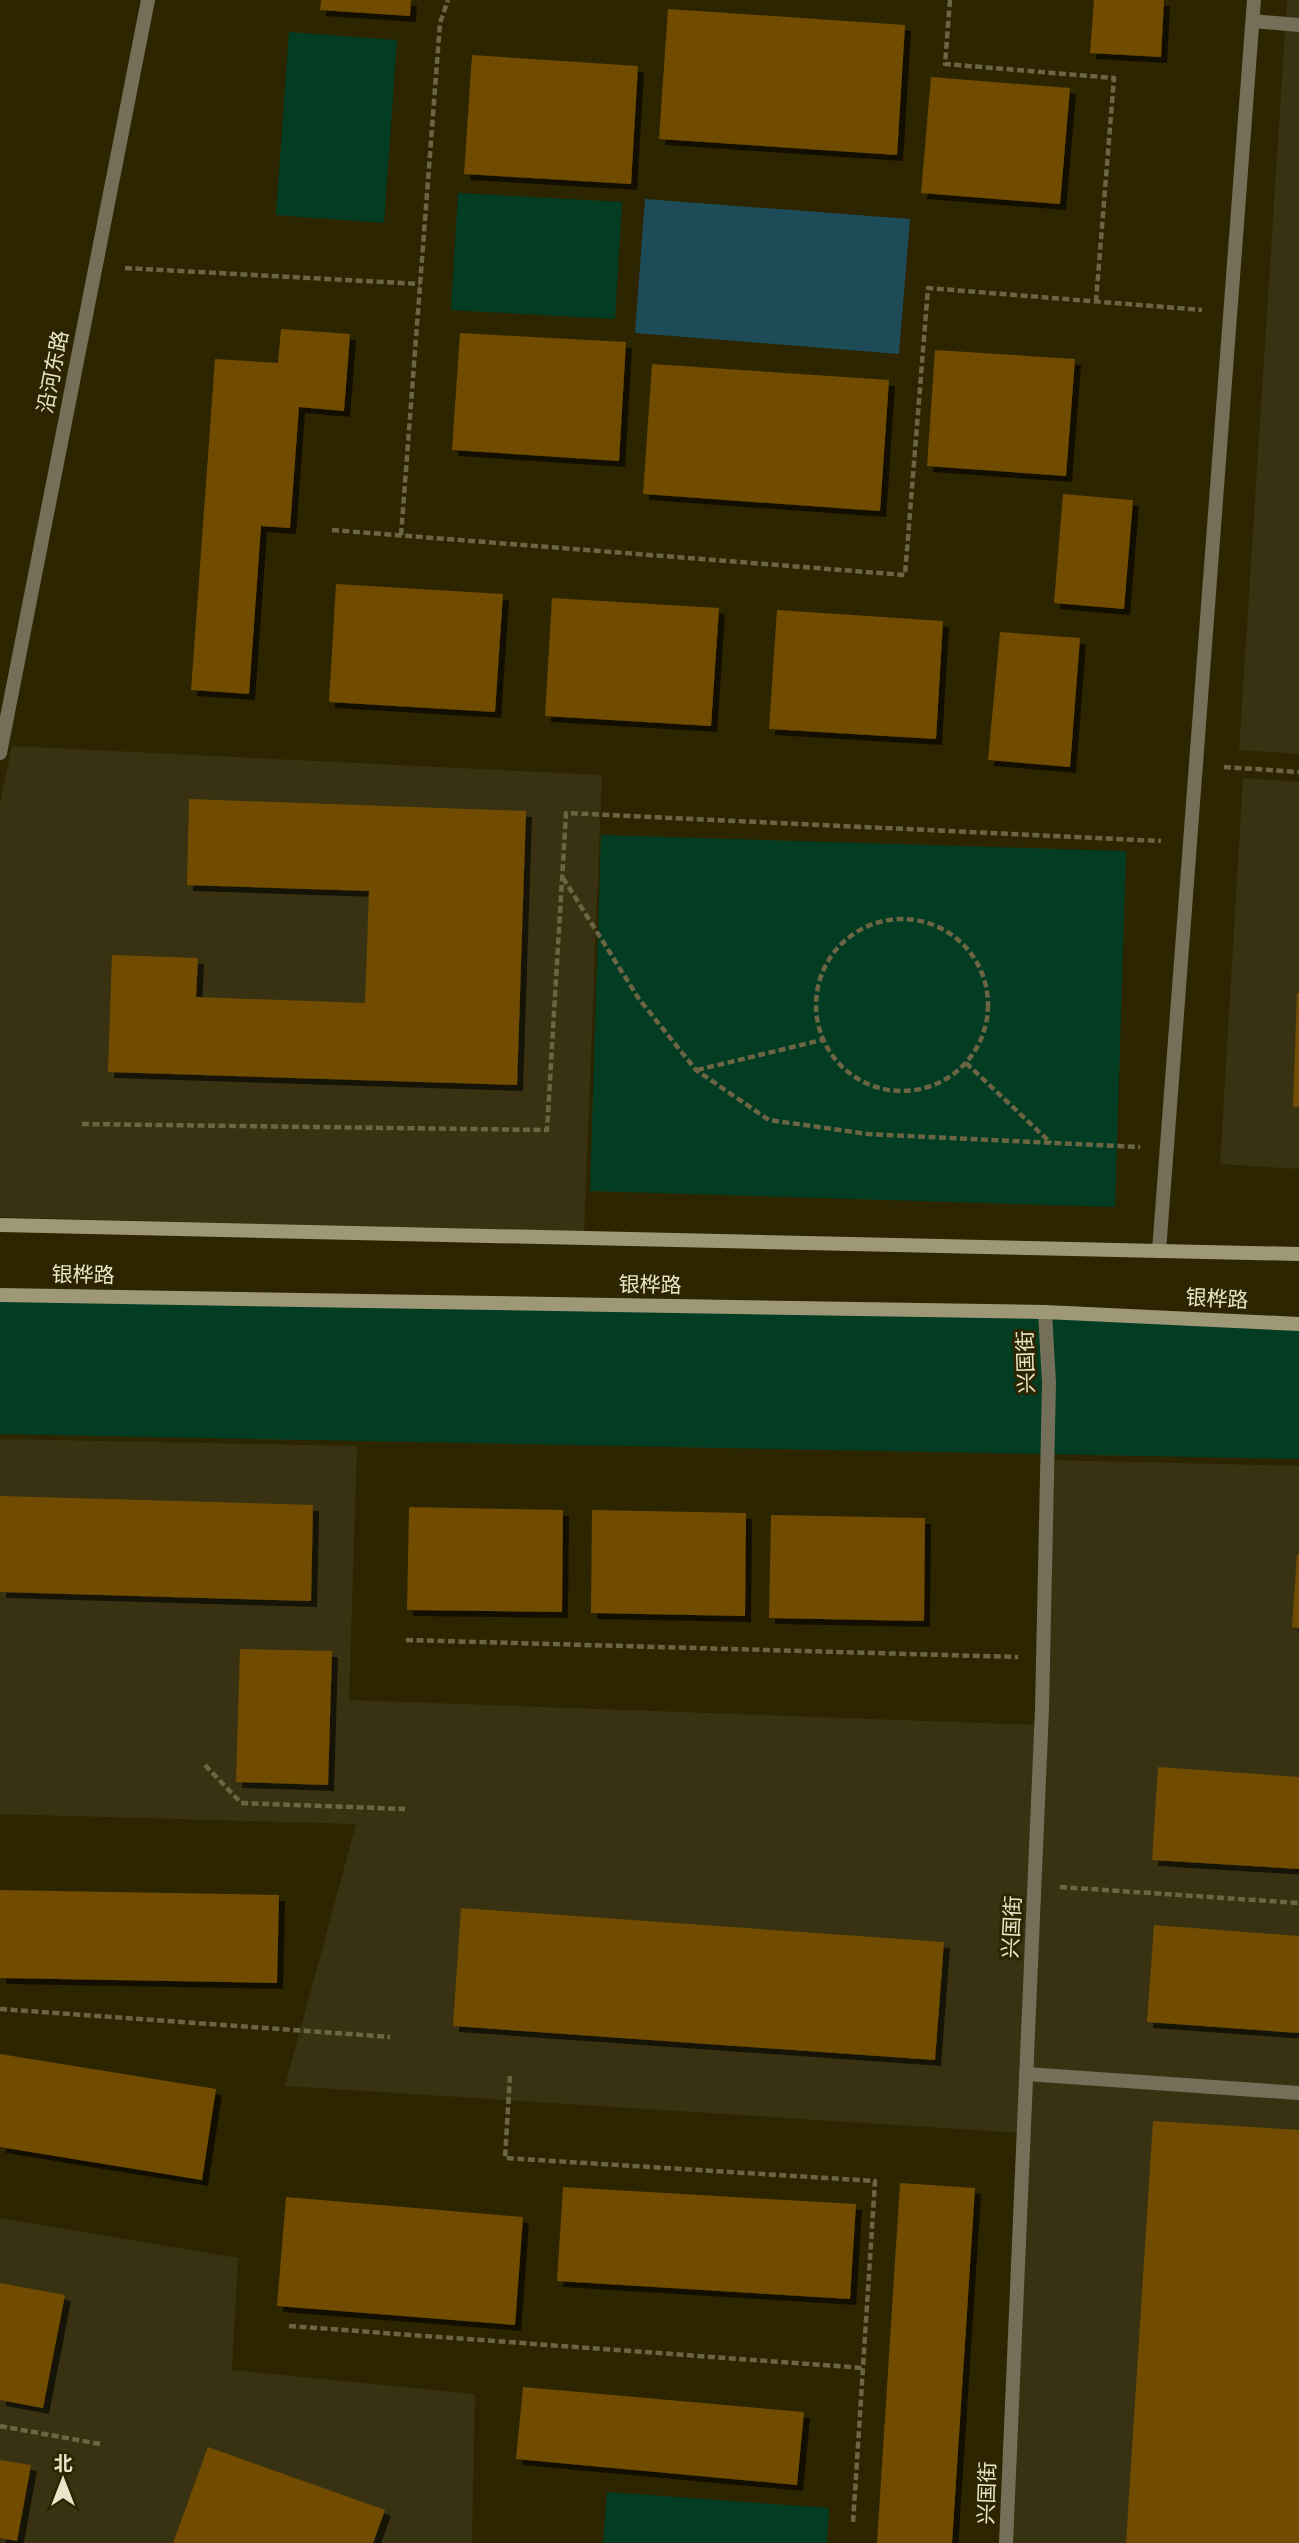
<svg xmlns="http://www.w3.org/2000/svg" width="1299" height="2543" font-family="Arial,'Noto Sans SC',sans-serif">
  <defs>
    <filter id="shadow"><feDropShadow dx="6" dy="6" stdDeviation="0" flood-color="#0009"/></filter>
  </defs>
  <rect width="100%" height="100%" fill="#2d2500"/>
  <g fill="#383212">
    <path d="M 1287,0 L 1299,0 L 1299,754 L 1239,750 Z"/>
    <path d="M 12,746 L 602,775 L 584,1232 L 0,1217 L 0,804 Z"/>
    <path d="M 1243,778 L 1299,782 L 1299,1169 L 1220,1164 Z"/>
    <path d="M 0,1439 L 357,1446 L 349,1700 L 1038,1725 L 1048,1460 L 1299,1466 L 1299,2543 L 1008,2543 L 1023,2133 L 285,2086 L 356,1824 L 0,1814 Z"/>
    <path d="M 0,2218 L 238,2258 L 232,2370 L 475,2394 L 472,2543 L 0,2543 Z"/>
  </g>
  <g fill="#013c23">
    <path d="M 289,32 L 397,40 L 384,223 L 276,215 Z"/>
    <path d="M 458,193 L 622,202 L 615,319 L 451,310 Z"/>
    <path d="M 601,835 L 1126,851 L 1115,1207 L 590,1191 Z"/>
    <path d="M 0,1301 L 1044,1315 L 1299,1329 L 1299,1459 L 0,1434 Z"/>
    <path d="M 607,2492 L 829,2508 L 827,2543 L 603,2543 Z"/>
  </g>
  <path fill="#1d4c58" d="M 645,199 L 910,219 L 899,354 L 635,333 Z"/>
  <g fill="#6f4c04" filter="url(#shadow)">
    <path d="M 321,0 L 411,0 L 410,16 L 320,10 Z"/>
    <path d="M 1094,0 L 1164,0 L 1161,57 L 1090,53 Z"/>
    <path d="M 668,9 L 905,25 L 897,155 L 659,139 Z"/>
    <path d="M 472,55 L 638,66 L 631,184 L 464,174 Z"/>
    <path d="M 931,77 L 1070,88 L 1060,204 L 921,193 Z"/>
    <path d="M 281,329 L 350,334 L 344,411 L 299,407 L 290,528 L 261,526 L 249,694 L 191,690 L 215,359 L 278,363 Z"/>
    <path d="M 460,333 L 626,342 L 619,461 L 452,450 Z"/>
    <path d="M 935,350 L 1075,359 L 1066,476 L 927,466 Z"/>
    <path d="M 652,364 L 889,380 L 880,511 L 643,494 Z"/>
    <path d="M 1063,494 L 1133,500 L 1124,609 L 1054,603 Z"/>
    <path d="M 336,584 L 503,594 L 495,712 L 329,702 Z"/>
    <path d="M 552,598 L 719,608 L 711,726 L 545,716 Z"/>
    <path d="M 777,610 L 943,621 L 936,739 L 769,729 Z"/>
    <path d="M 1000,632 L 1080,638 L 1070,767 L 988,760 Z"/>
    <path d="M 189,799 L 526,811 L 517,1085 L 108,1072 L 112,955 L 198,958 L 196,997 L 365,1003 L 369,891 L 187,885 Z"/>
    <path d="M 1297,993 L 1299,993 L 1299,1107 L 1293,1107 Z"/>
    <path d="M 0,1496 L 313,1505 L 311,1601 L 0,1592 Z"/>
    <path d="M 409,1507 L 563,1510 L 562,1612 L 407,1610 Z"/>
    <path d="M 592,1510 L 746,1513 L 745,1616 L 591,1613 Z"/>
    <path d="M 771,1515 L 925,1518 L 924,1621 L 769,1618 Z"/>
    <path d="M 1297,1554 L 1299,1554 L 1299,1628 L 1292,1627 Z"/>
    <path d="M 240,1649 L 332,1651 L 328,1785 L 236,1782 Z"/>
    <path d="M 1158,1767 L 1299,1777 L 1299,1869 L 1152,1860 Z"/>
    <path d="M 0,1890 L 279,1895 L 277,1983 L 0,1978 Z"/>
    <path d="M 461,1908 L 944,1942 L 935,2060 L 453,2026 Z"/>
    <path d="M 1154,1925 L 1299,1936 L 1299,2033 L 1147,2022 Z"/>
    <path d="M 0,2054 L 216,2089 L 202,2180 L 0,2147 Z"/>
    <path d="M 1153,2121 L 1299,2130 L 1299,2543 L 1126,2543 Z"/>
    <path d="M 900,2183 L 975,2188 L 952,2543 L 877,2543 Z"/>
    <path d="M 563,2187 L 856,2204 L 850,2299 L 557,2281 Z"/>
    <path d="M 286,2197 L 523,2217 L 515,2325 L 277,2306 Z"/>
    <path d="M 0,2283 L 65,2295 L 43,2408 L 0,2400 Z"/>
    <path d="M 523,2387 L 804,2412 L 797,2485 L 516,2459 Z"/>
    <path d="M 208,2447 L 385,2510 L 373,2543 L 173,2543 Z"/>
    <path d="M 0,2460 L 31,2465 L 17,2541 L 0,2538 Z"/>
  </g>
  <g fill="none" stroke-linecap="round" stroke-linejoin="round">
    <g stroke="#6c6543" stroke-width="4.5" stroke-dasharray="7 3.5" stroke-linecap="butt">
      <path d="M 950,0 L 945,64 L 1114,78 L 1096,301"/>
      <path d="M 125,268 L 420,284"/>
      <path d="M 332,530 L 905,575 L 928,288 L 1202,310"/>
      <path d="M 401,535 L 440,23 L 448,0"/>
      <path d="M 1224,767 L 1299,772"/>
      <path d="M 563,878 L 639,999 L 696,1070 L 769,1120 L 868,1134 L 1140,1147"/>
      <circle cx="902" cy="1005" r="86"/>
      <path d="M 966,1063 L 1051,1143"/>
      <path d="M 697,1070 L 822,1040"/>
      <path d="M 82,1124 L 547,1130 L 566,813 L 1161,841"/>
      <path d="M 406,1640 L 1018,1657"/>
      <path d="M 205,1765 L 241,1803 L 405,1809"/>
      <path d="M 1060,1887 L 1299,1903"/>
      <path d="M 0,2009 L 390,2037"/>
      <path d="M 510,2076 L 505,2158 L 875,2181 L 853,2523"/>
      <path d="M 289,2326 L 863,2368"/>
      <path d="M 0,2426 L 100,2444"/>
    </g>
    <g stroke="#736f59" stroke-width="14">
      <path d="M 1253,21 L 1299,25"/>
      <path d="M 1026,2074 L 1299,2093"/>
      <path d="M 1006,2543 L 1042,1709 L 1049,1383 L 1045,1312"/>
    </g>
    <g stroke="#736f59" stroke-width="14">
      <path d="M 0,753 L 148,0"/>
      <path d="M 1159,1251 L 1254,0"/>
    </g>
    <g stroke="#9f9876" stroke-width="14">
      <path d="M 0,1225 L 1299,1254"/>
      <path d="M 0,1295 L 1045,1312 L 1299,1324"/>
    </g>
  </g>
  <g text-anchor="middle" stroke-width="6" stroke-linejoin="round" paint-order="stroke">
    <g font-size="21" fill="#eae5ca" stroke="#2d2500">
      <text transform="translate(53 372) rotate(-79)" y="7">沿河东路</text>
      <text transform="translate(83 1275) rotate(1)" y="7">银桦路</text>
      <text transform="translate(650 1285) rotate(1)" y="7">银桦路</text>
      <text transform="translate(1217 1299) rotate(3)" y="7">银桦路</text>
      <text transform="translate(1026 1362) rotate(-92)" y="7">兴国街</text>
      <text transform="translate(1012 1927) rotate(-87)" y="7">兴国街</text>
      <text transform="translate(987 2493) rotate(-88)" y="7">兴国街</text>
    </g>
  </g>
  <g transform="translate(63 2480)" stroke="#2d2500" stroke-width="5" paint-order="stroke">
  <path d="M0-5L12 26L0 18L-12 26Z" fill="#eae5ca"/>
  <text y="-10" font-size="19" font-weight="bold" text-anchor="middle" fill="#eae5ca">北</text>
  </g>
</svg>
